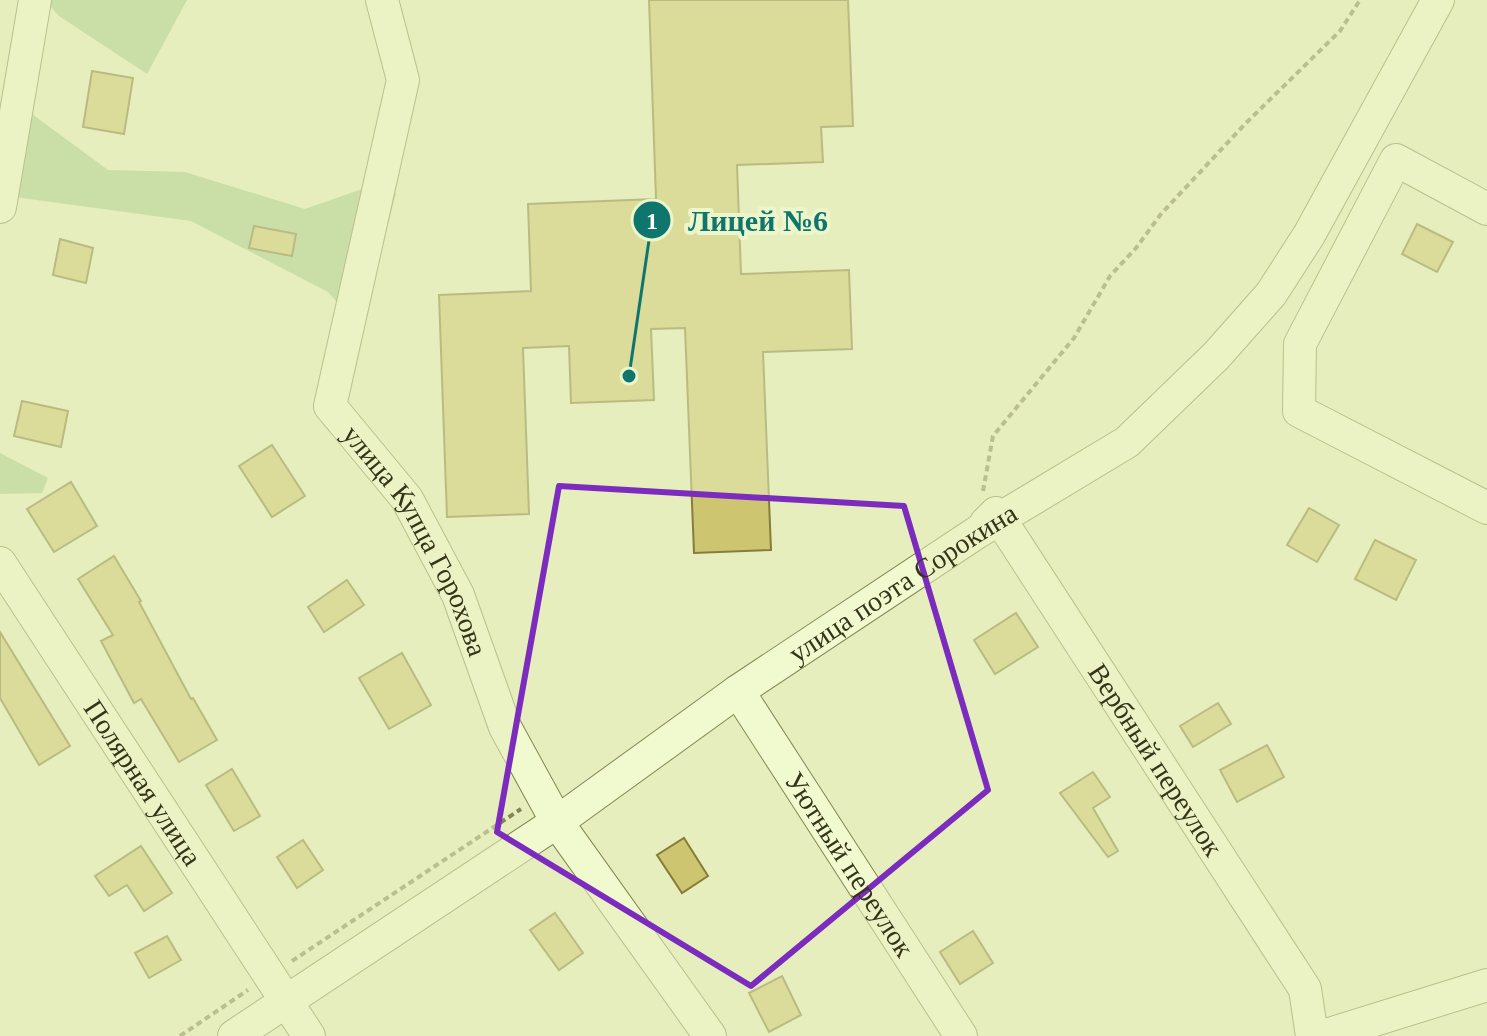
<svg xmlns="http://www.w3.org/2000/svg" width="1487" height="1036" font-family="Georgia,serif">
  <rect width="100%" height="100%" fill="#e5eebc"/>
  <g fill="#a8cc90">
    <path d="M 45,0 L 187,0 L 147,74 L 59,16 Z"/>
    <path d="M 32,114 L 108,170 L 185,172 L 305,209 L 371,186 L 396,193 L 361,330 L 328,292 L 191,221 L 0,195 L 0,116 Z"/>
    <path d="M 0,453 L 48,478 L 42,493 L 0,494 Z"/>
  </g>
  <g fill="#cec570" stroke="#857d3b" stroke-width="2">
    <path d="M 649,0 L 848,0 L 853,126 L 821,127 L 823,162 L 737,165 L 741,274 L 849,270 L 852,349 L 763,352 L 771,550 L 694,553 L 685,328 L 651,329 L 654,400 L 571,403 L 569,346 L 523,348 L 529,514 L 447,517 L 439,295 L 531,291 L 528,204 L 656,199 Z"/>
    <path d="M 92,71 L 133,78 L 124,134 L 83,127 Z"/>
    <path d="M 1417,224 L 1453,242 L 1437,272 L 1402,254 Z"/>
    <path d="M 254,226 L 296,234 L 292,256 L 249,248 Z"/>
    <path d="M 60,239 L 93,248 L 86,283 L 53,275 Z"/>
    <path d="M 22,401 L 68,411 L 61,447 L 14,436 Z"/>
    <path d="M 272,445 L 305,496 L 272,517 L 239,466 Z"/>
    <path d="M 71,482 L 97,526 L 54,552 L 27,509 Z"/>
    <path d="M 1309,508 L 1339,525 L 1317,562 L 1287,545 Z"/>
    <path d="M 1375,540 L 1416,560 L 1396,600 L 1355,579 Z"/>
    <path d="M 114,556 L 141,601 L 139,602 L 191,699 L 193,698 L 217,740 L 179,762 L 141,699 L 134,703 L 101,641 L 113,635 L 78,579 Z"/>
    <path d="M 347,580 L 364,605 L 324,632 L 308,607 Z"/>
    <path d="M 1016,613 L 1038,647 L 995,674 L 974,640 Z"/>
    <path d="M 0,632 L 70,746 L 39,765 L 0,698 Z"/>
    <path d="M 402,653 L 431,705 L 389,729 L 359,678 Z"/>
    <path d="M 1218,703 L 1231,724 L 1193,747 L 1180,726 Z"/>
    <path d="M 1267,745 L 1284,777 L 1237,802 L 1220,770 Z"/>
    <path d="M 232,769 L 260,816 L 234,831 L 206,785 Z"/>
    <path d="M 1093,772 L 1110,797 L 1093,808 L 1118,851 L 1108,857 L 1060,793 Z"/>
    <path d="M 684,838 L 708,876 L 682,893 L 657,855 Z"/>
    <path d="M 303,840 L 323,870 L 297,888 L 277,857 Z"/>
    <path d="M 141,846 L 172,893 L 144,911 L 127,885 L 109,896 L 95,876 Z"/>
    <path d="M 555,913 L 583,953 L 559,970 L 530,930 Z"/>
    <path d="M 973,931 L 993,963 L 960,984 L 940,952 Z"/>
    <path d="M 167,936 L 181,960 L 149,978 L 135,953 Z"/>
    <path d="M 782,976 L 801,1015 L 769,1032 L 749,993 Z"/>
  </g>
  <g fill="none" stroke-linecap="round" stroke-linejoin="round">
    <defs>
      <g id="minor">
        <path id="s1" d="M 382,0 L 403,80 L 330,406 L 407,499 L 458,595 L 505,727 L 557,822 L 710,1036"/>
        <path d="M 0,207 L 35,0"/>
        <path d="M 1487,209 L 1396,160 L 1300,344 L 1299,411 L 1487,508"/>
        <path id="s2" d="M 986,523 L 996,513 L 1305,989 L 1312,1036"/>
        <path id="s3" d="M 0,563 L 309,1036"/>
        <path id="s4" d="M 738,691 L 961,1036"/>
        <path id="s5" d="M 234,1036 L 557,822 L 738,691 L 976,533 L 1127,442 L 1216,356 L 1271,294 L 1309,235 L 1438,0"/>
        <path d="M 1323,1036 L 1487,985"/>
      </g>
    </defs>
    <use href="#minor" stroke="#858655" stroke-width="34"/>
    <g stroke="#858655" stroke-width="4" stroke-dasharray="6 4" stroke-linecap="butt">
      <path d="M 983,491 L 993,436 L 1074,338 L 1110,276 L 1136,248 L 1161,214 L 1245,124 L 1340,31 L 1360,0"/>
      <path d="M 292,961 L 521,809"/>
      <path d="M 180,1036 L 248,990"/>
    </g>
    <use href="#minor" stroke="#f1f9cf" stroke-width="32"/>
  </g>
  <path d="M0 0H1487V1036H0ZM 559,486 L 904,506 L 988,790 L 751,986 L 497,832 Z" fill="#e5eebc" fill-opacity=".55" fill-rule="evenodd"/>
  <path fill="none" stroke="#7b2cbf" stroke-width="6" stroke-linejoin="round" d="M 559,486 L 904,506 L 988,790 L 751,986 L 497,832 Z"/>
  <g text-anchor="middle" stroke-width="8" stroke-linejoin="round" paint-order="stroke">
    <g font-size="28" fill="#35341b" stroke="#edf6cb">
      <text dy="10" stroke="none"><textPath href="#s1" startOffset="578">улица Купца Горохова</textPath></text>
      <text dy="10" stroke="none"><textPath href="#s5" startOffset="808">улица поэта Сорокина</textPath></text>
      <text dy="10" stroke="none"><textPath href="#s2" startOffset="308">Вербный переулок</textPath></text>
      <text dy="10" stroke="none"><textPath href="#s3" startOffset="262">Полярная улица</textPath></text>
      <text dy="10" stroke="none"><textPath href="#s4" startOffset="206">Уютный переулок</textPath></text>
    </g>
  </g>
  <path fill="none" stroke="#0f766e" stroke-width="3" d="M629 376L652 220"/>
  <g fill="#0f766e" stroke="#edf6cb" stroke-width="3">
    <circle cx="629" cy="376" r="8"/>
    <circle cx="652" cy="220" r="20"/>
  </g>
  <g font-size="24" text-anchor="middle" font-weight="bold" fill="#fff">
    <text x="652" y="229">1</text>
  </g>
  <g font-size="30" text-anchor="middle" font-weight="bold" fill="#0f766e" stroke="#edf6cb" stroke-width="8" stroke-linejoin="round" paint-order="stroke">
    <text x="758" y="231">Лицей №6</text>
  </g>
</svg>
